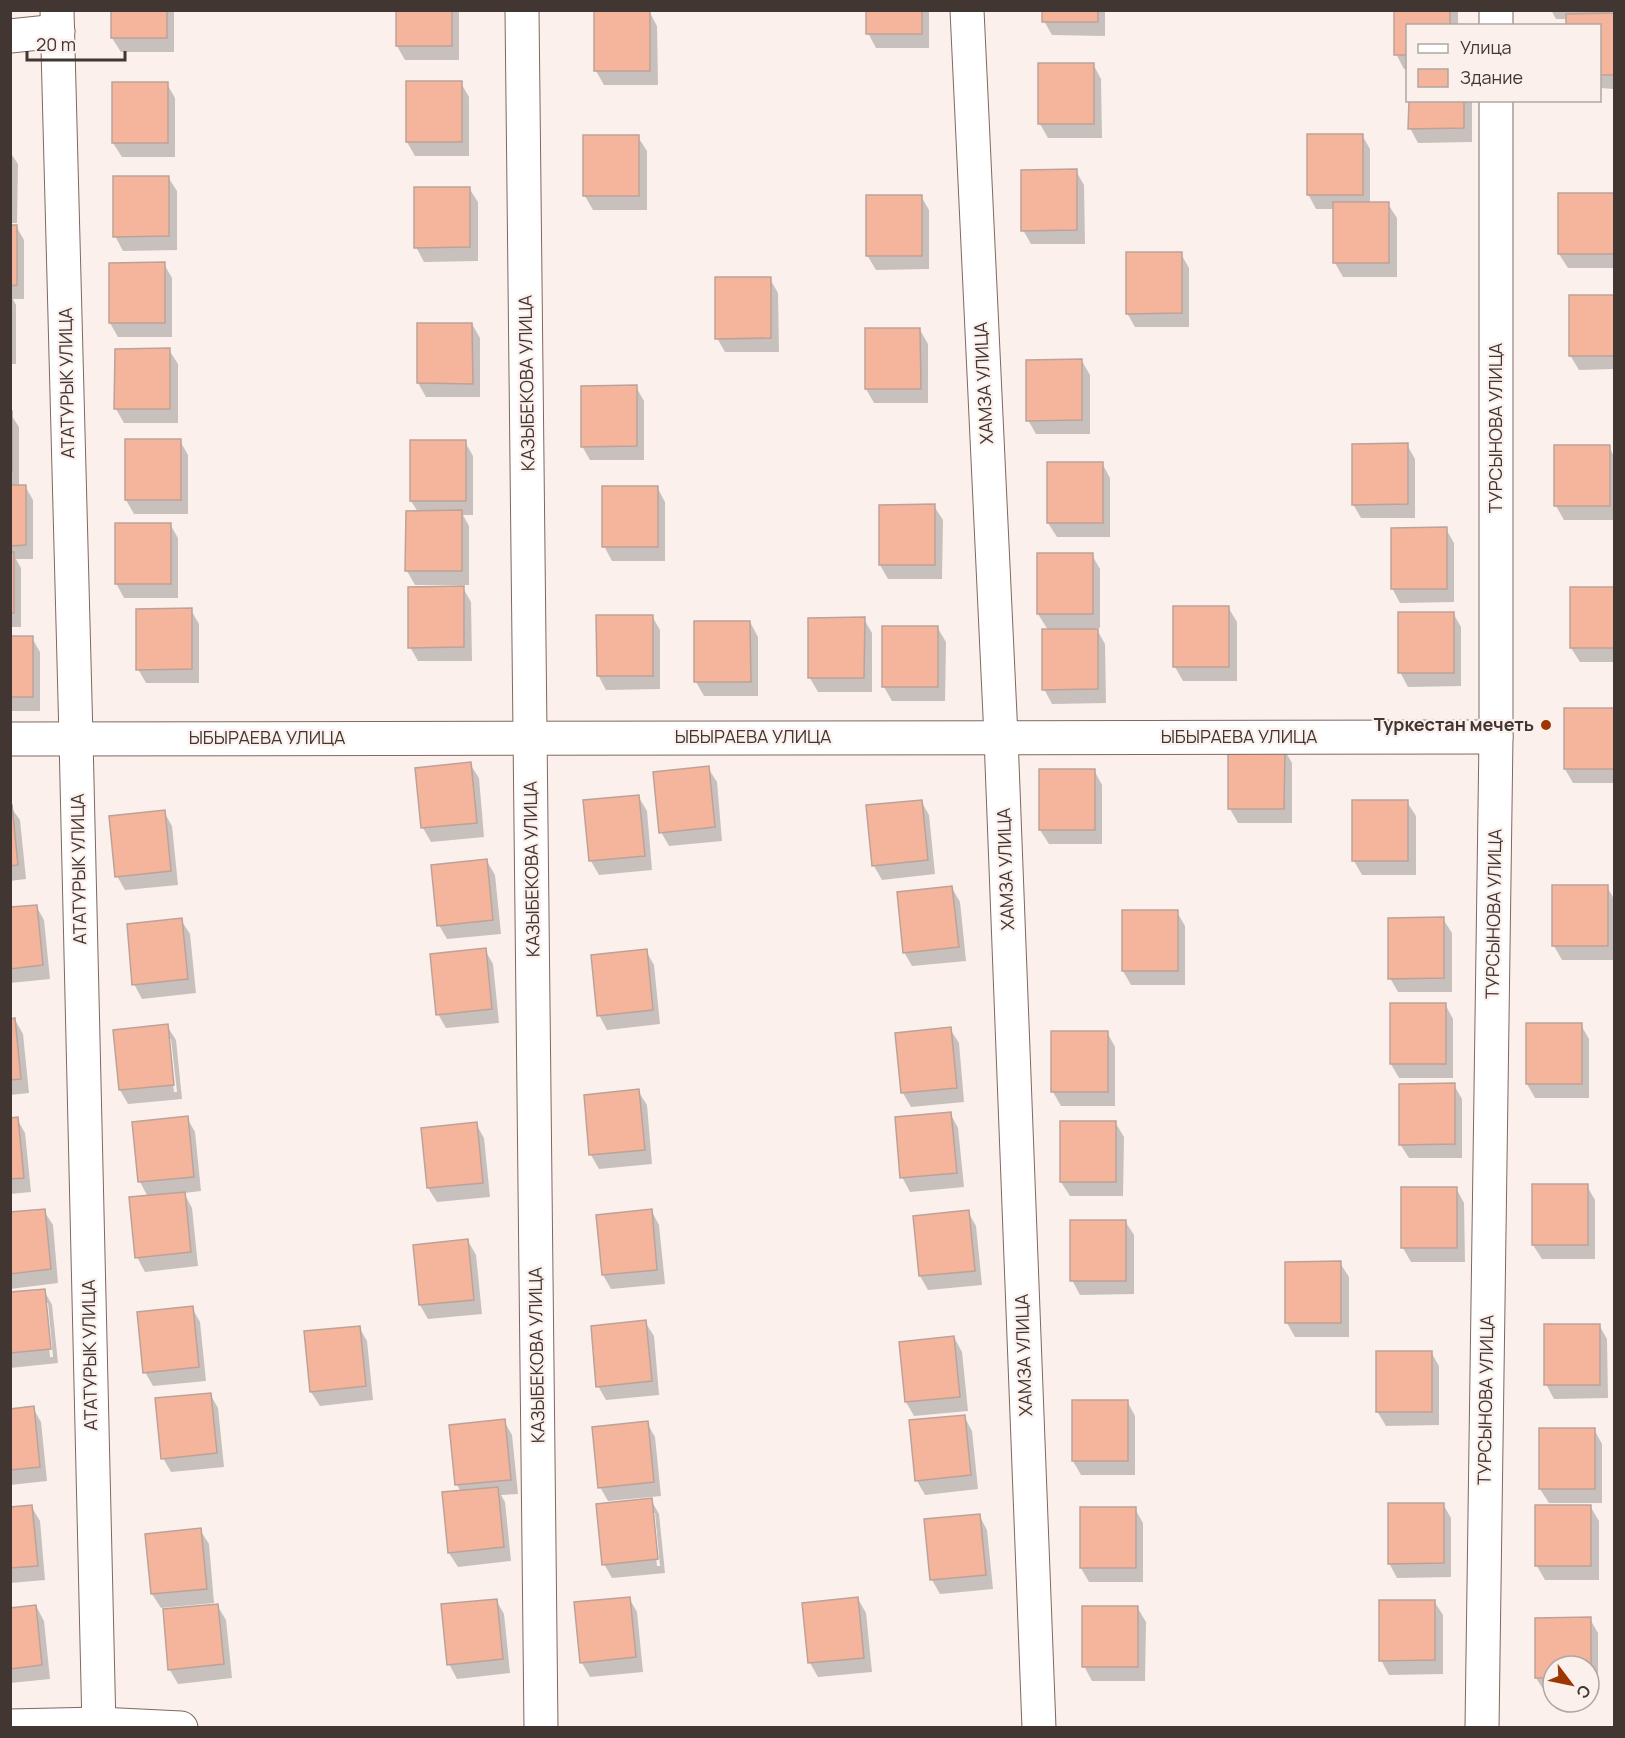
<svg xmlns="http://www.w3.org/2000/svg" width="1625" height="1738" font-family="Manrope,sans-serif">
  <rect width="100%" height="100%" fill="#fbf0eb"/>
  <g fill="#0003" fill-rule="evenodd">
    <path d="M 112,10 L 174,10 L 174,52 L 121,52 L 112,38 Z"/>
    <path d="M 397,10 L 459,10 L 459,60 L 405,60 L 397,46 Z"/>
    <path d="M 868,10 L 929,10 L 929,48 L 876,48 L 868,33 Z"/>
    <path d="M 1044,10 L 1105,10 L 1105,36 L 1052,35 L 1044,21 Z"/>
    <path d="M 1396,10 L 1458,10 L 1458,26 L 1408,26 L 1408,69 L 1404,69 L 1396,54 Z"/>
    <path d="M 1551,10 L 1610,10 L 1610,15 L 1614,15 L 1614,89 L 1600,88 L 1600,26 L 1567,19 L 1556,19 Z"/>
    <path d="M 649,11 L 657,26 L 658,85 L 604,85 L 596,71 Z"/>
    <path d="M 1093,64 L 1101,79 L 1102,138 L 1048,138 L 1040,124 Z"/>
    <path d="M 407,83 L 461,83 L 469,97 L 469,156 L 415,156 L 407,142 Z"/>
    <path d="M 167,84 L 175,98 L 175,157 L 122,157 L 113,143 Z"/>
    <path d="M 1410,100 L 1472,100 L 1472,142 L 1418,143 L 1410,128 Z"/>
    <path d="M 1362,135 L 1370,149 L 1370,204 L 1388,204 L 1397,218 L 1397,277 L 1343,277 L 1335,263 L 1335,209 L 1316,209 L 1308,194 Z"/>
    <path d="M 638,137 L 647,151 L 647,210 L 593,210 L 585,196 Z"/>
    <path d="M 10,152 L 18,164 L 17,223 L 10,223 Z"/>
    <path d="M 1076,171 L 1084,185 L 1085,244 L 1031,244 L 1023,230 Z"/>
    <path d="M 168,177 L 177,191 L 177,250 L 123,251 L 115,236 Z"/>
    <path d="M 469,188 L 478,202 L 478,261 L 424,262 L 416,247 Z"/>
    <path d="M 1613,194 L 1614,197 L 1614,268 L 1568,268 L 1559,254 Z"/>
    <path d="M 921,196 L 929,210 L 929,269 L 876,270 L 867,255 Z"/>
    <path d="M 10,226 L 16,226 L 24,240 L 24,299 L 13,299 L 16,305 L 16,364 L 10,364 Z"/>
    <path d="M 1181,254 L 1189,268 L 1189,327 L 1135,327 L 1127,313 Z"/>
    <path d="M 110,264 L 164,264 L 172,278 L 172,337 L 118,337 L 110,323 Z"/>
    <path d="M 770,279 L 778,293 L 779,352 L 725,352 L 717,338 Z"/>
    <path d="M 1570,296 L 1614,296 L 1614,369 L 1579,370 L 1570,355 Z"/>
    <path d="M 418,324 L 472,324 L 480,338 L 480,397 L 426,397 L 418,383 Z"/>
    <path d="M 920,330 L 928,344 L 928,403 L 874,403 L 866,389 Z"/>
    <path d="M 169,350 L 178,364 L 178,423 L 124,423 L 116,409 Z"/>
    <path d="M 1082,361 L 1090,375 L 1090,434 L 1036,434 L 1028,420 Z"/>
    <path d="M 636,387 L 644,401 L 644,460 L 590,460 L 582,446 Z"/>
    <path d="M 10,413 L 19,427 L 19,486 L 25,486 L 33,500 L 33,559 L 16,559 L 21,568 L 21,627 L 10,627 Z"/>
    <path d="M 180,441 L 188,455 L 188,514 L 134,514 L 126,500 Z"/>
    <path d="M 465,442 L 473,456 L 473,515 L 463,515 L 469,526 L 469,585 L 415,585 L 407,571 L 418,512 L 411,501 Z"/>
    <path d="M 1407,445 L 1415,459 L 1415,518 L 1361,518 L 1353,504 Z"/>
    <path d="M 1609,447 L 1614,456 L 1614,520 L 1564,520 L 1556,506 Z"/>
    <path d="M 1102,463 L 1110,478 L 1110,537 L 1057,537 L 1048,523 Z"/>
    <path d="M 657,487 L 665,502 L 665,561 L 612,561 L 604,546 Z"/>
    <path d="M 934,506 L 943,520 L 942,579 L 888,579 L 880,565 Z"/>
    <path d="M 170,524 L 178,538 L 178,598 L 124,598 L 116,583 Z"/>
    <path d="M 1446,529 L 1454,543 L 1454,602 L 1400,603 L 1392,588 Z"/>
    <path d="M 1038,555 L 1092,555 L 1100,569 L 1100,628 L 1096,628 L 1105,644 L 1106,703 L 1052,704 L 1044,689 L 1048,630 L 1038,614 Z"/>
    <path d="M 463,588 L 471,602 L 472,661 L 418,661 L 410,647 Z"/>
    <path d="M 1571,589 L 1614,589 L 1614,662 L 1580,662 L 1571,648 Z"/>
    <path d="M 1228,607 L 1237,622 L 1237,681 L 1183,681 L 1175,667 Z"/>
    <path d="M 191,610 L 199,624 L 199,683 L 146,683 L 138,669 Z"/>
    <path d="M 1453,613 L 1461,627 L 1461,686 L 1408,687 L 1400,672 Z"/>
    <path d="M 652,616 L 660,630 L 660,689 L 606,690 L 598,675 Z"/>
    <path d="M 864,619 L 872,633 L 872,692 L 818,692 L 810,678 Z"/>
    <path d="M 750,622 L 758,637 L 758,696 L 704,696 L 696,682 Z"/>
    <path d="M 937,627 L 946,642 L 945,701 L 892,701 L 884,687 Z"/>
    <path d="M 10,638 L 32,638 L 40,652 L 40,711 L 10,711 Z"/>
    <path d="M 1614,709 L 1614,783 L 1573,783 L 1565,769 L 1565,710 Z"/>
    <path d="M 1284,749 L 1292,763 L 1292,823 L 1238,823 L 1230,809 Z"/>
    <path d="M 470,764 L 479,778 L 484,837 L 431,842 L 423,828 Z"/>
    <path d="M 708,768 L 717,782 L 722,841 L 669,846 L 661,832 Z"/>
    <path d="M 1094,770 L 1102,785 L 1102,844 L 1049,844 L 1040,830 Z"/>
    <path d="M 638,796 L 647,811 L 652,870 L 599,875 L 591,861 L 585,802 Z"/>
    <path d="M 921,801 L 929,815 L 935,874 L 882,880 L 874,866 Z"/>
    <path d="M 1407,802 L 1416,816 L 1416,875 L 1362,875 L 1354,861 Z"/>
    <path d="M 10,806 L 20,820 L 26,879 L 10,881 Z"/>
    <path d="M 164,812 L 172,826 L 178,885 L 125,890 L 117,876 Z"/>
    <path d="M 487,861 L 495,875 L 501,934 L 447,939 L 439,925 Z"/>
    <path d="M 1607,887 L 1614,899 L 1614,960 L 1562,960 L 1554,946 Z"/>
    <path d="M 952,888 L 960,902 L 966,961 L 912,966 L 904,952 Z"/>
    <path d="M 36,906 L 44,920 L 50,979 L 10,983 L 10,909 Z"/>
    <path d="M 1177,912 L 1185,926 L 1185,985 L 1131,985 L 1123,971 Z"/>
    <path d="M 1443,919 L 1452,933 L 1452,992 L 1398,992 L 1390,978 Z"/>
    <path d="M 181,920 L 190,934 L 196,993 L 142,999 L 134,984 Z"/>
    <path d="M 485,950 L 493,964 L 499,1023 L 446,1028 L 438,1014 Z"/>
    <path d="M 646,951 L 654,965 L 660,1024 L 607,1030 L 599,1015 Z"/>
    <path d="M 1445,1004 L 1453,1019 L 1453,1078 L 1399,1078 L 1391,1064 Z"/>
    <path d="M 10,1020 L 15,1020 L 23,1034 L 29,1093 L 10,1095 Z"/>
    <path d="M 1581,1025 L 1589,1039 L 1589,1098 L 1535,1098 L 1527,1084 Z"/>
    <path d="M 167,1026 L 176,1040 L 182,1099 L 128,1104 L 120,1090 L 114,1031 ZM 168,1039 L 171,1039 L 177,1092 L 174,1092 Z"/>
    <path d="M 950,1029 L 959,1043 L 964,1102 L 911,1107 L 903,1093 Z"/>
    <path d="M 1107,1032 L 1115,1047 L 1115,1106 L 1061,1106 L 1053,1092 Z"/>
    <path d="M 1454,1085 L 1462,1099 L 1462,1158 L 1409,1158 L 1400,1144 Z"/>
    <path d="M 638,1091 L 647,1105 L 652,1164 L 599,1169 L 591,1155 L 585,1096 Z"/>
    <path d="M 950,1113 L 958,1128 L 964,1187 L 910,1192 L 902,1177 Z"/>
    <path d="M 187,1118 L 195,1132 L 201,1191 L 184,1193 L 192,1208 L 198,1266 L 145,1272 L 137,1257 L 148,1197 L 140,1182 L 134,1123 Z"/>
    <path d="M 10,1119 L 17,1119 L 25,1133 L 31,1192 L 10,1194 Z"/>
    <path d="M 1115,1122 L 1124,1137 L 1123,1196 L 1070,1196 L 1061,1182 Z"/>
    <path d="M 476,1124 L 484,1138 L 490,1197 L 437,1202 L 428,1188 Z"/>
    <path d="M 1587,1186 L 1595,1200 L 1595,1259 L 1542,1259 L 1533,1245 Z"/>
    <path d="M 1456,1188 L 1464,1203 L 1465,1262 L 1411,1262 L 1403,1248 Z"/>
    <path d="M 651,1210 L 659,1225 L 665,1284 L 611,1289 L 603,1275 Z"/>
    <path d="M 44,1211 L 53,1225 L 58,1283 L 10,1289 L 10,1214 Z"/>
    <path d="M 968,1212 L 976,1226 L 982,1285 L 928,1290 L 920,1276 Z"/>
    <path d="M 1125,1221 L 1134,1235 L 1134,1294 L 1080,1295 L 1072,1280 Z"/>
    <path d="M 468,1241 L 476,1255 L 482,1314 L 428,1319 L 420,1305 Z"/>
    <path d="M 1340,1263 L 1349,1277 L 1349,1337 L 1295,1337 L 1287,1323 Z"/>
    <path d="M 44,1290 L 52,1305 L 58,1363 L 10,1368 L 10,1294 ZM 45,1303 L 48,1303 L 53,1357 L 50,1357 Z"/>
    <path d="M 192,1308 L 200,1322 L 206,1381 L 153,1386 L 145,1372 Z"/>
    <path d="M 645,1322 L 654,1336 L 659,1395 L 606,1400 L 598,1386 Z"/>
    <path d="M 1599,1325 L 1607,1339 L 1608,1398 L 1554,1399 L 1546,1384 Z"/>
    <path d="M 359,1327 L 367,1341 L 373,1400 L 320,1406 L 311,1392 Z"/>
    <path d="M 954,1337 L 962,1352 L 968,1411 L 914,1416 L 906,1402 Z"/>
    <path d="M 1431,1352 L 1439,1366 L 1439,1425 L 1386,1426 L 1377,1411 Z"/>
    <path d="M 210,1394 L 218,1408 L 224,1467 L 171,1472 L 163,1458 Z"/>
    <path d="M 1127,1401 L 1135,1416 L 1135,1475 L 1081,1475 L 1073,1461 Z"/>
    <path d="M 33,1408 L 41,1422 L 47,1481 L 10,1485 L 10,1410 Z"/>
    <path d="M 964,1416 L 972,1431 L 978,1489 L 925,1495 L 917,1481 Z"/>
    <path d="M 504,1421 L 512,1435 L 518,1494 L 501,1495 L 505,1502 L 511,1561 L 458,1567 L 449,1553 L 461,1492 L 457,1485 Z"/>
    <path d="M 647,1423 L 655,1437 L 661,1496 L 608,1501 L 600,1487 Z"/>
    <path d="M 1594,1429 L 1602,1444 L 1602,1503 L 1549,1503 L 1540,1489 Z"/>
    <path d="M 651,1500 L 659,1514 L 665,1573 L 612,1578 L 604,1564 ZM 652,1513 L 655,1513 L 660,1566 L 657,1566 Z"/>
    <path d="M 1443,1504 L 1451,1518 L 1451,1577 L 1397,1578 L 1389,1563 Z"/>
    <path d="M 31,1506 L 40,1521 L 45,1580 L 10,1583 L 10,1508 Z"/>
    <path d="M 1590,1506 L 1599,1521 L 1599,1580 L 1545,1580 L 1537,1566 Z"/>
    <path d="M 1135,1509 L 1143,1523 L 1143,1582 L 1089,1582 L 1081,1568 Z"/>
    <path d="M 979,1515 L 987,1530 L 993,1589 L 940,1594 L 932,1580 Z"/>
    <path d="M 200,1530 L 209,1544 L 214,1603 L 161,1608 L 152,1594 L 147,1535 Z"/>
    <path d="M 629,1598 L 637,1612 L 643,1672 L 590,1677 L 582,1663 Z"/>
    <path d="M 858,1599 L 866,1613 L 872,1672 L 818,1677 L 810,1663 L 804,1604 Z"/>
    <path d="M 496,1600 L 504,1614 L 510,1673 L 457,1679 L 449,1664 Z"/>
    <path d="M 1434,1601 L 1443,1615 L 1443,1674 L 1389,1675 L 1381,1660 Z"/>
    <path d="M 217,1605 L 226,1620 L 232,1678 L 178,1684 L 170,1670 L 164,1611 Z"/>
    <path d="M 36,1606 L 44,1621 L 50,1679 L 10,1683 L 10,1609 Z"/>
    <path d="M 1137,1607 L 1146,1622 L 1145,1681 L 1092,1681 L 1084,1666 Z"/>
    <path d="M 1536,1619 L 1590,1619 L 1598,1633 L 1598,1692 L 1589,1692 L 1589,1666 L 1553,1666 L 1553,1692 L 1545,1692 L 1536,1678 Z"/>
  </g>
  <g fill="#f5b49c" stroke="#bda299" stroke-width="1.5">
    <rect x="111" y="10" width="56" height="28"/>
    <rect x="396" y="10" width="56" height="36"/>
    <rect x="594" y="10" width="56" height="61"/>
    <rect x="866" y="10" width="56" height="24"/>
    <rect x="1042" y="10" width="56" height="12"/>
    <path d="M 1394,10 L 1450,10 L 1450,26 L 1408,26 L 1408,55 L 1394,55 Z"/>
    <path d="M 1614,13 L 1614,75 L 1600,75 L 1600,26 L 1566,26 L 1566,14 Z"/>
    <rect x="1038" y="63" width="56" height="61"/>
    <rect x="406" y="81" width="56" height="61"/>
    <rect x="112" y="82" width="56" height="61"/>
    <path d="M 1409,100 L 1464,100 L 1464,128 L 1408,129 Z"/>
    <rect x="1307" y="134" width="56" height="61"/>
    <rect x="583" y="135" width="56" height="61"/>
    <path d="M 1077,169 L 1077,230 L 1021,231 L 1021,170 Z"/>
    <path d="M 113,176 L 169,176 L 169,236 L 113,237 Z"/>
    <path d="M 414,187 L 470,187 L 470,247 L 414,248 Z"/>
    <rect x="1558" y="193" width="56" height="61"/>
    <rect x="866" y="195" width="56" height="61"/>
    <rect x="1333" y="202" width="56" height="61"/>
    <path d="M 10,225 L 17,225 L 17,285 L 10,286 Z"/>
    <path d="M 1126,252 L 1182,252 L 1182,313 L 1126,314 Z"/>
    <path d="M 165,262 L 165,323 L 109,323 L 109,263 Z"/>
    <path d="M 715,277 L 771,277 L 771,338 L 715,339 Z"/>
    <rect x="1569" y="295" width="45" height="61"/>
    <path d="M 417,323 L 472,323 L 473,384 L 417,383 Z"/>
    <path d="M 865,328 L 920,328 L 921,389 L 865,389 Z"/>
    <path d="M 170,348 L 170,409 L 114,409 L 115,349 Z"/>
    <path d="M 1082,359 L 1082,420 L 1026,421 L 1026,360 Z"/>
    <path d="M 637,385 L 637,446 L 581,447 L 581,386 Z"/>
    <rect x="10" y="411" width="2" height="61"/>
    <rect x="125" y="439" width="56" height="61"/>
    <rect x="410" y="440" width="56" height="61"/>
    <path d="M 1408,443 L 1408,504 L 1352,505 L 1352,444 Z"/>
    <rect x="1554" y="445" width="56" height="61"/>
    <rect x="1047" y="462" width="56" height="61"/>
    <path d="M 10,485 L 26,485 L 26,545 L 10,546 Z"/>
    <rect x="602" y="486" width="56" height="61"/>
    <path d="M 935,504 L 935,565 L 879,565 L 879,505 Z"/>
    <path d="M 462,510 L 462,571 L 405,571 L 406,511 Z"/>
    <rect x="115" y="523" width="56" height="61"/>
    <path d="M 1447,527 L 1447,589 L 1391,589 L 1391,528 Z"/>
    <rect x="10" y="552" width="4" height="61"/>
    <rect x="1037" y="553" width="56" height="61"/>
    <path d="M 464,586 L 464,647 L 408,648 L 408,587 Z"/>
    <rect x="1570" y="587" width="44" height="61"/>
    <rect x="1173" y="606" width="56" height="61"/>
    <path d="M 192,608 L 192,669 L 136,670 L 136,609 Z"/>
    <rect x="1398" y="612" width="56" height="61"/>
    <path d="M 596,615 L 653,615 L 653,676 L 597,676 Z"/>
    <path d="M 865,617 L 864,678 L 808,678 L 808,618 Z"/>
    <path d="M 694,621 L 750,621 L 751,682 L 694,682 Z"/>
    <rect x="882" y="626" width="56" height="61"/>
    <path d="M 1042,629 L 1098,629 L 1098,689 L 1042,690 Z"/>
    <rect x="10" y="636" width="23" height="61"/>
    <rect x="1564" y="708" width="50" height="61"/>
    <path d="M 1285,747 L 1284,809 L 1228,809 L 1228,748 Z"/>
    <path d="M 471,762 L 477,823 L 421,828 L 415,768 Z"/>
    <path d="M 709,766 L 715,827 L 659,833 L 653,772 Z"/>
    <rect x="1039" y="769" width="56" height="61"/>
    <path d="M 639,795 L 645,856 L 589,861 L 583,800 Z"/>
    <path d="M 922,800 L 928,860 L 872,866 L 866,805 Z"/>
    <rect x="1352" y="800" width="56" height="61"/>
    <path d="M 10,805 L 12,805 L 18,865 L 10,866 Z"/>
    <path d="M 165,810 L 171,871 L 115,877 L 109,816 Z"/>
    <path d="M 487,859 L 493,920 L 437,926 L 431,865 Z"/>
    <rect x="1552" y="885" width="56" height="61"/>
    <path d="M 952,886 L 959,947 L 903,953 L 897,892 Z"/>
    <path d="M 37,905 L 43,965 L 10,969 L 10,907 Z"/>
    <rect x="1122" y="910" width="56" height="61"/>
    <path d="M 1444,917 L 1444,978 L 1388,979 L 1388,918 Z"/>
    <path d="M 182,918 L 188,979 L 132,985 L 127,924 Z"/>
    <path d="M 486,948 L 492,1009 L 436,1015 L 430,954 Z"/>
    <path d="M 647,949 L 653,1010 L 597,1016 L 591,955 Z"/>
    <rect x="1390" y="1003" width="56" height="61"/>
    <path d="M 15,1018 L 21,1079 L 10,1080 L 10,1019 Z"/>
    <rect x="1526" y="1023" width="56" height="61"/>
    <path d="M 168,1024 L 174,1085 L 119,1090 L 113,1030 Z"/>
    <path d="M 951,1027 L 957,1088 L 901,1093 L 895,1033 Z"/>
    <rect x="1051" y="1031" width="57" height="61"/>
    <path d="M 1455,1083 L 1455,1144 L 1399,1145 L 1399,1084 Z"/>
    <path d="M 639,1089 L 645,1150 L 589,1155 L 584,1095 Z"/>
    <path d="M 951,1112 L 957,1173 L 900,1178 L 895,1117 Z"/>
    <path d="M 188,1116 L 194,1177 L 138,1182 L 132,1122 Z"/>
    <path d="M 18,1117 L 24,1178 L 10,1179 L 10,1118 Z"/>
    <rect x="1060" y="1121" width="56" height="61"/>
    <path d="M 477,1122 L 483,1183 L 427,1188 L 421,1128 Z"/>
    <rect x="1532" y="1184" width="56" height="61"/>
    <rect x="1401" y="1187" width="56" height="61"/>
    <path d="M 185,1192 L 191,1252 L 135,1258 L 129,1197 Z"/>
    <path d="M 45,1209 L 51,1269 L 10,1274 L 10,1212 Z"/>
    <path d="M 652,1209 L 657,1270 L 602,1275 L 596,1215 Z"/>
    <path d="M 969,1210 L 975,1271 L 919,1276 L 913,1216 Z"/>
    <rect x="1070" y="1220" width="56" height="61"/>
    <path d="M 468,1239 L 474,1300 L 419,1305 L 413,1245 Z"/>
    <path d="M 1341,1261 L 1341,1323 L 1285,1323 L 1285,1262 Z"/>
    <path d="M 45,1289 L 51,1349 L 10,1353 L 10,1292 Z"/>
    <path d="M 193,1306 L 199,1367 L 143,1373 L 137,1312 Z"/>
    <path d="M 646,1320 L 652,1381 L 596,1387 L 591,1326 Z"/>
    <rect x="1544" y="1324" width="56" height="61"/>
    <path d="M 360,1326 L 366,1386 L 310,1392 L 304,1331 Z"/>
    <path d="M 954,1336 L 960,1397 L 905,1402 L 899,1342 Z"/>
    <rect x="1376" y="1351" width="56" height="61"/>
    <path d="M 211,1393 L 217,1453 L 161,1459 L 155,1398 Z"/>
    <rect x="1072" y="1400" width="56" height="61"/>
    <path d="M 34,1406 L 40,1467 L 10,1470 L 10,1409 Z"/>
    <path d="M 965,1415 L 971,1475 L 915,1481 L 909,1420 Z"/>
    <path d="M 505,1419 L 511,1480 L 455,1485 L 449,1425 Z"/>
    <path d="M 648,1421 L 654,1482 L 598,1488 L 592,1427 Z"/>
    <rect x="1539" y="1428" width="56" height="61"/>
    <path d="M 498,1487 L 504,1547 L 448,1553 L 442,1492 Z"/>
    <path d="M 652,1498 L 658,1559 L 602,1565 L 596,1504 Z"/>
    <path d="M 1388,1503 L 1444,1503 L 1444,1563 L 1388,1564 Z"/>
    <path d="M 32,1505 L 38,1566 L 10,1568 L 10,1507 Z"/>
    <rect x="1535" y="1505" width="56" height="61"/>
    <rect x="1080" y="1507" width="56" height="61"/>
    <path d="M 980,1514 L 986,1575 L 930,1580 L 924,1519 Z"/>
    <path d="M 201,1528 L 207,1589 L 151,1594 L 145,1534 Z"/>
    <path d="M 630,1597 L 636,1657 L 580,1663 L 574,1602 Z"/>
    <path d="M 858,1597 L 864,1658 L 808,1663 L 802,1603 Z"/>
    <path d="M 497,1599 L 503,1659 L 447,1665 L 441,1604 Z"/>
    <path d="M 1379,1600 L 1435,1600 L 1435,1660 L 1379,1661 Z"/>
    <path d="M 218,1604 L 224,1664 L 168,1670 L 163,1609 Z"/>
    <path d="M 36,1605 L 42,1665 L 10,1669 L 10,1608 Z"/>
    <rect x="1082" y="1606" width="56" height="61"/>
    <path d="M 1591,1617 L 1591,1678 L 1589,1678 L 1589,1666 L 1553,1666 L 1553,1678 L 1535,1678 L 1535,1618 Z"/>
  </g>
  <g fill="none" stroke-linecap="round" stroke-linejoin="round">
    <defs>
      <g id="minor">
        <path d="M 57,10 L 76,738 L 99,1728"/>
        <path d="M 522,10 L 541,1728"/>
        <path d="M 967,10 L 1001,737 L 1039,1728"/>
        <path d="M 1496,10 L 1496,26"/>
        <path d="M 10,36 L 58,31"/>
        <path d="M 10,739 L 1496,737"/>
        <path d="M 10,1726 L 99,1724 L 181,1728"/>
        <path d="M 1482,1728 L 1496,737 L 1496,100"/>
      </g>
    </defs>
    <use href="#minor" stroke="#81685f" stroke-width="35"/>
    <use href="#minor" stroke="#fff" stroke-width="33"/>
  </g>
  <circle fill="#9c3704" stroke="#fbf0eb" stroke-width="2" cx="1546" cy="725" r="6"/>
  <g text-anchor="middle" stroke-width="4.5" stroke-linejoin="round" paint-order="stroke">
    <g font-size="18" fill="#413632" stroke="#fbf0eb">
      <text transform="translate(67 383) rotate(-91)" y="6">АТАТУРЫК УЛИЦА</text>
      <text transform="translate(527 383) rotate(-91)" y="6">КАЗЫБЕКОВА УЛИЦА</text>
      <text transform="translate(984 383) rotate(-93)" y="6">ХАМЗА УЛИЦА</text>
      <text transform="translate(1496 428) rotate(-90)" y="6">ТУРСЫНОВА УЛИЦА</text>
      <text x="753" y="743">ЫБЫРАЕВА УЛИЦА</text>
      <text x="1239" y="743">ЫБЫРАЕВА УЛИЦА</text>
      <text x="267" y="744">ЫБЫРАЕВА УЛИЦА</text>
      <text transform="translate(79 869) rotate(-91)" y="6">АТАТУРЫК УЛИЦА</text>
      <text transform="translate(532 869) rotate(-91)" y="6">КАЗЫБЕКОВА УЛИЦА</text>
      <text transform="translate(1006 869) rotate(-92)" y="6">ХАМЗА УЛИЦА</text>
      <text transform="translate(1494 914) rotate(-89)" y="6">ТУРСЫНОВА УЛИЦА</text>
      <text transform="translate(90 1355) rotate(-91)" y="6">АТАТУРЫК УЛИЦА</text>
      <text transform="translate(537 1355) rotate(-91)" y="6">КАЗЫБЕКОВА УЛИЦА</text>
      <text transform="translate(1024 1355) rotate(-92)" y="6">ХАМЗА УЛИЦА</text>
      <text transform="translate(1486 1400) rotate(-89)" y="6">ТУРСЫНОВА УЛИЦА</text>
    </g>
    <g font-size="18" font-weight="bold" fill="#413632" stroke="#fbf0eb" text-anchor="end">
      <text x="1534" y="731">Туркестан мечеть</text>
    </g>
  </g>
  <rect width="1625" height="1738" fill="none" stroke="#413632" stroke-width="24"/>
  <rect x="1406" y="24" width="195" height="78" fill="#fbf0eb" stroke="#b1a6a1" stroke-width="1.5"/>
  <rect x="1418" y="44" width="30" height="9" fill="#ffffff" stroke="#b1a6a1" stroke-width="1.5"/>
  <text x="1460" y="54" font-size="18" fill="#413632">Улица</text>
  <rect x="1418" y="69" width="30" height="18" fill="#f5b49c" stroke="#b1a6a1" stroke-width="1.5"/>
  <text x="1460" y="84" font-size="18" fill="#413632">Здание</text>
  <g transform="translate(1571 1684) rotate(122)"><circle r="28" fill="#fbf0eb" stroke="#b1a6a1" stroke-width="1.5"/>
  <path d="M0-4.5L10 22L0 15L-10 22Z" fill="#9c3704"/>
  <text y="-9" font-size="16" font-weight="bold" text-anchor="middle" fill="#413632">С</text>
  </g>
  <path d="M27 51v9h98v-9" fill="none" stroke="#413632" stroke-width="3"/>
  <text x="36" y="51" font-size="18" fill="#413632" stroke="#fbf0eb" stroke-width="4.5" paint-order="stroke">20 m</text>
</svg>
